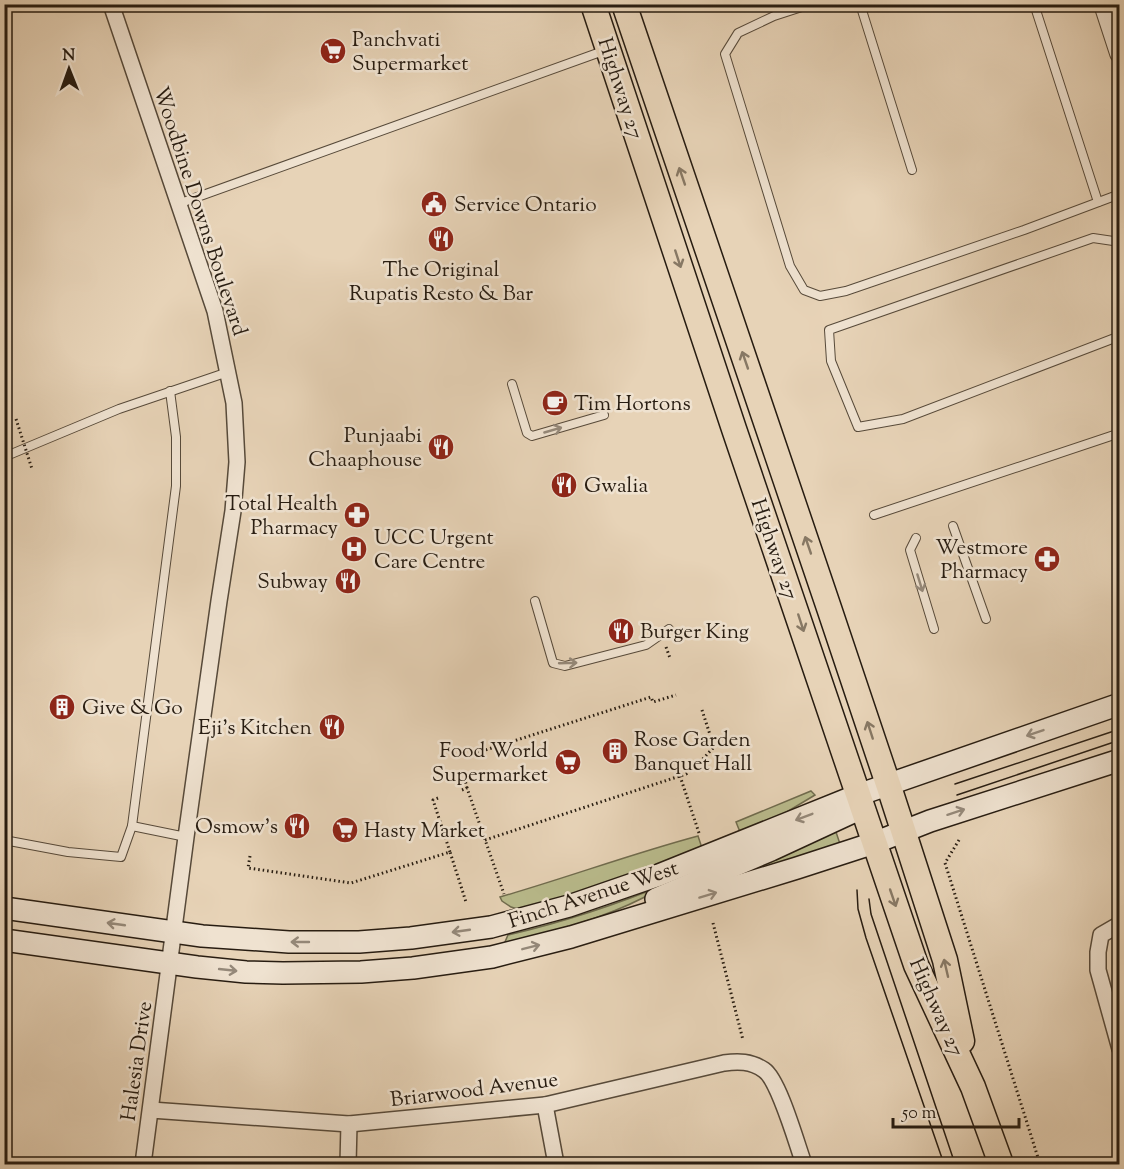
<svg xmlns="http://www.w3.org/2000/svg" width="1124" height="1169" font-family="'Sorts Mill Goudy',serif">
  <rect width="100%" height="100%" fill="#e7d3b7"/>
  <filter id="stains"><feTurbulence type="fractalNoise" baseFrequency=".00333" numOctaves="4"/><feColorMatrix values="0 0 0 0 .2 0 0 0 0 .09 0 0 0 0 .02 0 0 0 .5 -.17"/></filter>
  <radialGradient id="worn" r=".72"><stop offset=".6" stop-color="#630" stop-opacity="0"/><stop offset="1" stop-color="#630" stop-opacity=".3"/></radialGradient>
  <g fill="#b9bb8c" stroke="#706c4e" stroke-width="1.5">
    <path d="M 811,791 L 815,795 L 785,813 L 740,832 L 736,822 Z"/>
    <path d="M 835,829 L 840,844 L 704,888 Z"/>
    <path d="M 698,836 L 702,848 L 617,880 L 553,900 L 518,909 L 511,907 L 502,901 L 500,897 C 566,878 631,854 698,836 Z"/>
    <path d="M 671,882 C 632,907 586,923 542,934 C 530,937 517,941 505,942 L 508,935 C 564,922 618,904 671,882 Z"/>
  </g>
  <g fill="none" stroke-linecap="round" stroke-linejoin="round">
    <defs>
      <g id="service">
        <path d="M 811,4 L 774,16 L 738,33 L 725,54 L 790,266 L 804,290 L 820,296 L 846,291 L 1024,230 L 1120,194"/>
        <path d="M 860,4 L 912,170"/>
        <path d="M 1034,4 L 1098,202"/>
        <path d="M 178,204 L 606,50"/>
        <path d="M 1120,242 L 1093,238 L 829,330 L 831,361 L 858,427 L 903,419 L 1120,336"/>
        <path d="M 512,384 L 527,433 L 532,436 L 604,415"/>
        <path d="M 4,457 L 119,409 L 228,372"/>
        <path d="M 874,515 L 1120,433"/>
        <path d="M 953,526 L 986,619"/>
        <path d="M 916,538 L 910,550 L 934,629"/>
        <path d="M 535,601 L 553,663 L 565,666 L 646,645 L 669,629"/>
        <path d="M 132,826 L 186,837"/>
        <path d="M 4,840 L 68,852 L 121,857 L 132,826 L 176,486 L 176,437 L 170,391"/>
      </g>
      <g id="minor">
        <path d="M 111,4 L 215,311 L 234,403 L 237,462 L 233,511 L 219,601 L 186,837 L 143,1164"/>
        <path d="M 1120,924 L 1101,935 L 1098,952 L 1098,970 L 1120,1049"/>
        <path d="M 545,1105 L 556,1164"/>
        <path d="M 151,1110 L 349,1124 L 545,1105 L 724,1063 C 738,1061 751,1061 764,1070 C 779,1080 797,1145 804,1164"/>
        <path d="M 348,1164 L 349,1124"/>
      </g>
      <path id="tertiary" d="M 1104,4 L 1120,53"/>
      <g id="secondary">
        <path d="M 656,899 L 771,850 L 853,812"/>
        <path d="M 4,908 L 202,936 L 289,942 L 359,942 L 411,938 L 491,927 L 569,906 L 659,875 L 858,795 L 1120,704"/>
        <path d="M 4,940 L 197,967 L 246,972 L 283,973 L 361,972 L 413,968 L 492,957 L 571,937 L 797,868 L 874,843 L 930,821 L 1120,760"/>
      </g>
      <g id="primary">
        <path d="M 593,4 L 734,429 L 916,965 L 973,1087 L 1001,1164"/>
        <path d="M 624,4 L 829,608 L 892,796 L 945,960 L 962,1041"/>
      </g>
    </defs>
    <use href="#service" stroke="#574a3a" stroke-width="10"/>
    <use href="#minor" stroke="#574a3a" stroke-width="18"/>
    <use href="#tertiary" stroke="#574a3a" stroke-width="22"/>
    <use href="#secondary" stroke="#271c11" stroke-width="24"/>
    <use href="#primary" stroke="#271c11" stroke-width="27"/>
    <g stroke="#271c11" stroke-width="3" stroke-dasharray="1.5 3" stroke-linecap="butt">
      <path d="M 666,647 L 670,658"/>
      <path d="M 473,754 L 651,697 L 653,702 L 676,695"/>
      <path d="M 680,776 L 699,833"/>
      <path d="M 467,788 L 465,780 L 473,777 L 473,775"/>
      <path d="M 462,790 L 467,788 L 504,894"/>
      <path d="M 438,798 L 433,800 L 450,852"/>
      <path d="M 485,840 L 686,774 L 700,762 L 714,747 L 701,707"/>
      <path d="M 959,840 L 945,863 L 1040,1164"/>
      <path d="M 250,856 L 248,868 L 351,883 L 450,852 L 466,902"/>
      <path d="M 713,923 L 743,1040"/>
    </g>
    <use href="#service" stroke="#efe2d0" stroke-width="8"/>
    <use href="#minor" stroke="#efe2d0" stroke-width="15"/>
    <use href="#tertiary" stroke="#efe2d0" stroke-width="20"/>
    <use href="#secondary" stroke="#efe2d0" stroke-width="21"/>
    <use href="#primary" stroke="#e7d3b7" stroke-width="24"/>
    <g stroke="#271c11" stroke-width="1.5">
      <path d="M 955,784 L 1120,729"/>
      <path d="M 957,795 L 1120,740"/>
      <path d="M 857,890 L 858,909 L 866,938 L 944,1164"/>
      <path d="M 869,899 L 871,914 L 955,1164"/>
    </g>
    <path stroke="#271c11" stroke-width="3" stroke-dasharray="1.5 3" stroke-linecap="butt" d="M 16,419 L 32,469"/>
  </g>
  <defs><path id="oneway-shaft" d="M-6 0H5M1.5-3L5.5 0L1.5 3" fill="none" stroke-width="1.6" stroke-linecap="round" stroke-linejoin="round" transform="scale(1.5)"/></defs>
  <g stroke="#877864">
    <use href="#oneway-shaft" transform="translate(682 176) rotate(-109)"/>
    <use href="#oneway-shaft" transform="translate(678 259) rotate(72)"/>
    <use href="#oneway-shaft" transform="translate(745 360) rotate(-109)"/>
    <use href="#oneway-shaft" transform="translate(808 545) rotate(-109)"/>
    <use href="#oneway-shaft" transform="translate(801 623) rotate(72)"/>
    <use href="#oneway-shaft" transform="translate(870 730) rotate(-108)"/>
    <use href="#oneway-shaft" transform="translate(893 898) rotate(71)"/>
    <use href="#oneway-shaft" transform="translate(946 968) rotate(-103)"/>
  </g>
  <g stroke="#95897a">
    <use href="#oneway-shaft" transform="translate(553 430) rotate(-16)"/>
    <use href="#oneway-shaft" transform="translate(920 583) rotate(73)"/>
    <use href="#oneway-shaft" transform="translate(568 663) rotate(-2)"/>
    <use href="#oneway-shaft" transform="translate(1035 733) rotate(161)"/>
    <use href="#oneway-shaft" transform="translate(956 812) rotate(-18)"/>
    <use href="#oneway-shaft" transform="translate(804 817) rotate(159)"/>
    <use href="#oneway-shaft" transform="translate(708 895) rotate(-17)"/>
    <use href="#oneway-shaft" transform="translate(116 924) rotate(-172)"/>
    <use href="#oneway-shaft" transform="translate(461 931) rotate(172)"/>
    <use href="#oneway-shaft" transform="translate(300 942) rotate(180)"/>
    <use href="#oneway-shaft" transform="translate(531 947) rotate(-14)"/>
    <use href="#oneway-shaft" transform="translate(228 970) rotate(6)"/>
  </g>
  <defs>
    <symbol id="supermarket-disc" viewBox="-11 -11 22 22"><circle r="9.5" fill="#8f2418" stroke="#efe2d0"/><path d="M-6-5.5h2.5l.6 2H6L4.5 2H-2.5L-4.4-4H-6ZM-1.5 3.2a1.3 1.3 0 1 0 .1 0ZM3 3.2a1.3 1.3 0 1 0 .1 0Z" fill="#fff"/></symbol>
    <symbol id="civic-disc" viewBox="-11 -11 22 22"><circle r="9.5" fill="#8f2418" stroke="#efe2d0"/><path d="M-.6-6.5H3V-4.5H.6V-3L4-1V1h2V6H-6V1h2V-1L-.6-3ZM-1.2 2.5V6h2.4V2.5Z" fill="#fff"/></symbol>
    <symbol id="restaurant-disc" viewBox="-11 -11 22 22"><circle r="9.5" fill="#8f2418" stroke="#efe2d0"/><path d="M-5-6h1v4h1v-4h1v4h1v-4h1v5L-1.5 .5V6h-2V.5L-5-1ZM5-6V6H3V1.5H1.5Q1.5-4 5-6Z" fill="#fff"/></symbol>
    <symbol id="cafe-disc" viewBox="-11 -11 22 22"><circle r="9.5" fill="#8f2418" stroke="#efe2d0"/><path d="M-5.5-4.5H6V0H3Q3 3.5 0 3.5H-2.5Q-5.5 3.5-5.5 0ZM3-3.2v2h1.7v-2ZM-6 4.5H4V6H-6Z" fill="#fff"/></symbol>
    <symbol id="pharmacy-disc" viewBox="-11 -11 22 22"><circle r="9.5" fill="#8f2418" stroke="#efe2d0"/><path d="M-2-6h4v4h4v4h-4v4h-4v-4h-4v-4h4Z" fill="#fff"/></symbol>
    <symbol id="hospital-disc" viewBox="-11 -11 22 22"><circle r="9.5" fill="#8f2418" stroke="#efe2d0"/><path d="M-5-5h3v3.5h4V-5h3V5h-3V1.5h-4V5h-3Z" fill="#fff"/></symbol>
    <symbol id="building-disc" viewBox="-11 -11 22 22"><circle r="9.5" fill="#8f2418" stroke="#efe2d0"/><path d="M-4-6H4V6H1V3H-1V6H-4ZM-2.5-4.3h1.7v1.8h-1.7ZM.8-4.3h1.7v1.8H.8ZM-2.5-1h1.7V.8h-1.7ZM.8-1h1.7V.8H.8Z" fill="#fff"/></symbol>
  </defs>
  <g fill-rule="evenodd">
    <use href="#supermarket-disc" x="318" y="36" width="30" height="30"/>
    <use href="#civic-disc" x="419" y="189" width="30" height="30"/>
    <use href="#restaurant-disc" x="426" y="224" width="30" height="30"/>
    <use href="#cafe-disc" x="540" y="388" width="30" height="30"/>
    <use href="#restaurant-disc" x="426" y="432" width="30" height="30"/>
    <use href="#restaurant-disc" x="549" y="470" width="30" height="30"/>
    <use href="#pharmacy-disc" x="342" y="500" width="30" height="30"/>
    <use href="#hospital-disc" x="339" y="534" width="30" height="30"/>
    <use href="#pharmacy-disc" x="1032" y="544" width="30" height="30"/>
    <use href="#restaurant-disc" x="333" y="566" width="30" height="30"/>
    <use href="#restaurant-disc" x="606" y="616" width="30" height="30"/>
    <use href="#building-disc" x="47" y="692" width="30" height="30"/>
    <use href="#restaurant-disc" x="317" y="712" width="30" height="30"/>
    <use href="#building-disc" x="600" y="736" width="30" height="30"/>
    <use href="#supermarket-disc" x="553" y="747" width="30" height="30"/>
    <use href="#restaurant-disc" x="282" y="811" width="30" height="30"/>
    <use href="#supermarket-disc" x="330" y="815" width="30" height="30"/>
  </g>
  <g text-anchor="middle" stroke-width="5" stroke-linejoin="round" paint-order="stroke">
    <g font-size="21" fill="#271c11" stroke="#efe2d0" text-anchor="start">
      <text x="352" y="46">Panchvati<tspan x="352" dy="24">Supermarket</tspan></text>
      <text x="454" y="211">Service Ontario</text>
      <text x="441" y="276" text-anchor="middle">The Original<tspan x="441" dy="24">Rupatis Resto &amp; Bar</tspan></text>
      <text x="574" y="410">Tim Hortons</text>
      <text x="422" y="442" text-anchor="end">Punjaabi<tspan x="422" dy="24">Chaaphouse</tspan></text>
      <text x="584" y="492">Gwalia</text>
      <text x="338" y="510" text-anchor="end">Total Health<tspan x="338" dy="24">Pharmacy</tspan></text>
      <text x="374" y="544">UCC Urgent<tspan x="374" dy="24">Care Centre</tspan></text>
      <text x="1028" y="554" text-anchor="end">Westmore<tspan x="1028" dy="24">Pharmacy</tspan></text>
      <text x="328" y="588" text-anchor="end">Subway</text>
      <text x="640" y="638">Burger King</text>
      <text x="82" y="714">Give &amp; Go</text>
      <text x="312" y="734" text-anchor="end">Eji's Kitchen</text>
      <text x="634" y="746">Rose Garden<tspan x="634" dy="24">Banquet Hall</tspan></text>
      <text x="548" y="757" text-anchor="end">Food World<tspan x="548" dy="24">Supermarket</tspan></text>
      <text x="278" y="833" text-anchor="end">Osmow's</text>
      <text x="364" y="837">Hasty Market</text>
    </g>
    <g font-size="21" fill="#271c11" stroke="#efe2d0">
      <text transform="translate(621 88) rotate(72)" y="7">Highway 27</text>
      <text transform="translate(201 211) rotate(72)" y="7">Woodbine Downs Boulevard</text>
      <text transform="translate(775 549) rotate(71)" y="7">Highway 27</text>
      <text transform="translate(593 894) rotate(-18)" y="7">Finch Avenue West</text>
      <text transform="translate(937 1007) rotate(66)" y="7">Highway 27</text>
      <text transform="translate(136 1061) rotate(-82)" y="7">Halesia Drive</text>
      <text transform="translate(474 1089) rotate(-7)" y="7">Briarwood Avenue</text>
    </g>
  </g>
  <rect width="1124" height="1169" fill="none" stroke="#e7d3b7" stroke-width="24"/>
  <rect x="6" y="6" width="1112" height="1157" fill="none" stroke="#271c11" stroke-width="3"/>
  <rect x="12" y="12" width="1100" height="1145" fill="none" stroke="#271c11" stroke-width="1.5"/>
  <g transform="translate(69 69) rotate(359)" stroke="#efe2d0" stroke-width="4.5" paint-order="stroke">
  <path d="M0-4.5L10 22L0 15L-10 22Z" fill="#271c11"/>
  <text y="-9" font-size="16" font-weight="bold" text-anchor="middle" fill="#271c11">N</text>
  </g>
  <path d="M893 1118v9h126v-9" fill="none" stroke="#271c11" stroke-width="3"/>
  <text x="902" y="1118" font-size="18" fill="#271c11" stroke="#efe2d0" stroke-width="4.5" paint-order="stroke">50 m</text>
  <rect width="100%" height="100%" filter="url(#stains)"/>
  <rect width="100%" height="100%" fill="url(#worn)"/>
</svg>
